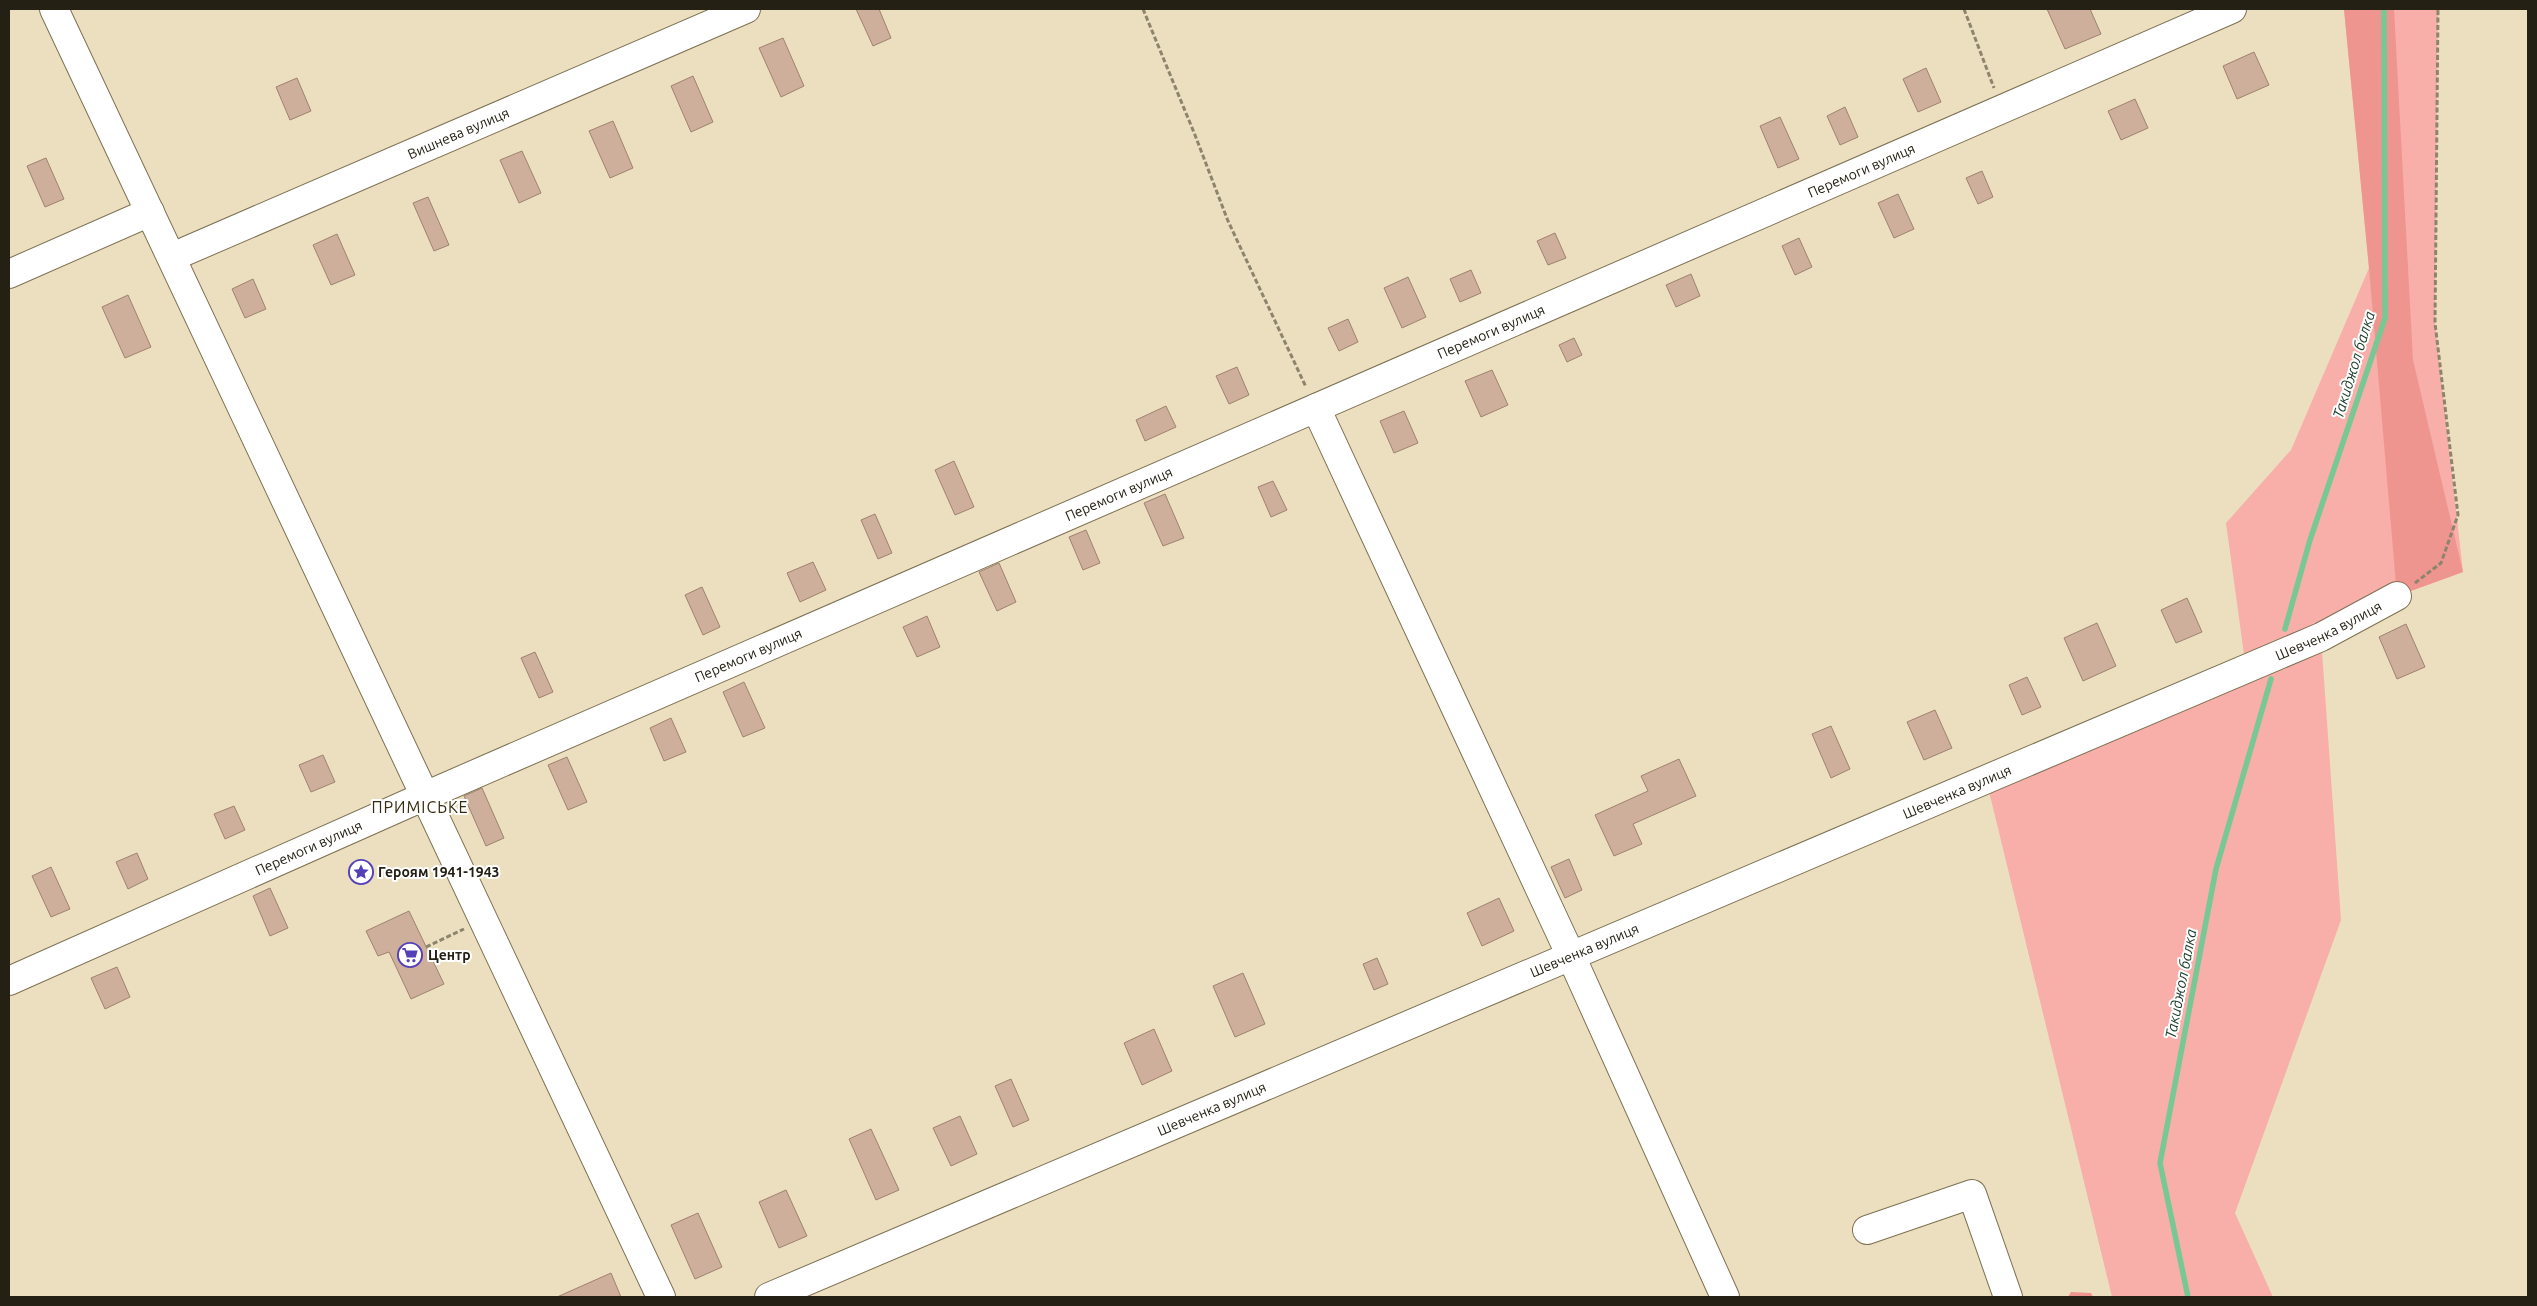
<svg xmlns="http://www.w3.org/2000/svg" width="2537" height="1306" font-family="Ubuntu,sans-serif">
  <rect width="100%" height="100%" fill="#ecdfbf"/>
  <path fill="#f8aea9" d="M 2344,9 L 2438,9 L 2435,323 L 2463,572 L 2397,596 L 2321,637 L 2341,920 L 2235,1213 L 2273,1297 L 2112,1297 L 1986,779 L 2246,669 L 2226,523 L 2291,450 L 2369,268 Z"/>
  <g fill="#ee9590">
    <path d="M 2344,9 L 2394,9 L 2413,360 L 2463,572 L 2397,596 L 2369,268 Z"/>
    <path d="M 2071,1292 L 2091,1293 L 2093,1297 L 2068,1297 Z"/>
  </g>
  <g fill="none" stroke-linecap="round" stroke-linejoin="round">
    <g stroke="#77c895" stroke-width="5.5">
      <path d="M 2285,629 L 2310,540 L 2385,318 L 2384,9"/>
      <path d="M 2188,1297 L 2160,1163 L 2216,869 L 2271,679"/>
    </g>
  </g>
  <g fill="#cdaf9b" stroke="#9f826f">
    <path d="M 856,9 L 879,9 L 891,38 L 873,46 Z"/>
    <path d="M 2047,9 L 2090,9 L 2101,34 L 2065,49 Z"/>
    <path d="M 783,38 L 804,86 L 781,97 L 759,48 Z"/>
    <path d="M 2254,52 L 2269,85 L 2237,99 L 2223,66 Z"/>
    <path d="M 1926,68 L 1941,102 L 1918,112 L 1903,79 Z"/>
    <path d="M 693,76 L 713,122 L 691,132 L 671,86 Z"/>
    <path d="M 297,78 L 311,111 L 290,120 L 276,87 Z"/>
    <path d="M 2135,99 L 2148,128 L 2121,140 L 2108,111 Z"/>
    <path d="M 1845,107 L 1858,137 L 1840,145 L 1827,116 Z"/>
    <path d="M 1780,117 L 1799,159 L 1778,168 L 1760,126 Z"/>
    <path d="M 613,121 L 633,168 L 610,178 L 589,131 Z"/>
    <path d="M 522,151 L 541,193 L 519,203 L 500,160 Z"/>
    <path d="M 46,158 L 64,199 L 45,207 L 27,166 Z"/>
    <path d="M 1982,171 L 1993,197 L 1978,204 L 1966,178 Z"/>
    <path d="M 1898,194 L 1914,229 L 1894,238 L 1878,203 Z"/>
    <path d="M 428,197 L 449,245 L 434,251 L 413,203 Z"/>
    <path d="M 1555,233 L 1566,258 L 1548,265 L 1537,241 Z"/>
    <path d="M 337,234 L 355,275 L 331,285 L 313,245 Z"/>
    <path d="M 1799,238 L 1812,267 L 1795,275 L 1782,246 Z"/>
    <path d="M 1471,270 L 1481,293 L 1460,302 L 1450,279 Z"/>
    <path d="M 1691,274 L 1700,296 L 1676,307 L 1666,285 Z"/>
    <path d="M 1408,277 L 1426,317 L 1402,328 L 1384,288 Z"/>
    <path d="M 253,279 L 266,309 L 245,318 L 232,289 Z"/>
    <path d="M 128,295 L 151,347 L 125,358 L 102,307 Z"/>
    <path d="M 1348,319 L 1358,342 L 1339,351 L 1328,328 Z"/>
    <path d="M 1574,338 L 1582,355 L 1567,362 L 1559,345 Z"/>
    <path d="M 1237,367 L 1249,395 L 1229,404 L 1216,376 Z"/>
    <path d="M 1492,370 L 1508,405 L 1481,417 L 1465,381 Z"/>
    <path d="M 1166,406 L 1176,427 L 1145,441 L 1136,420 Z"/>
    <path d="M 1404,411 L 1418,443 L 1394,453 L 1380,421 Z"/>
    <path d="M 954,461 L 974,507 L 955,515 L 935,470 Z"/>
    <path d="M 1273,481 L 1287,510 L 1271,517 L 1258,487 Z"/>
    <path d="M 1165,494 L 1184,538 L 1163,546 L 1144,503 Z"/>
    <path d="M 875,514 L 892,553 L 878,559 L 861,520 Z"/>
    <path d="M 1086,530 L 1100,563 L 1083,570 L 1069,537 Z"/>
    <path d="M 813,562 L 826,590 L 800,602 L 787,573 Z"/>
    <path d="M 999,563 L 1016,602 L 997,611 L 979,572 Z"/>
    <path d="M 702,587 L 720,627 L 703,635 L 685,595 Z"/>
    <path d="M 2187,598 L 2202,632 L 2176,643 L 2161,610 Z"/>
    <path d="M 927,616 L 940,647 L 917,657 L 903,627 Z"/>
    <path d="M 2097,623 L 2116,666 L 2083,681 L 2064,638 Z"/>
    <path d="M 2406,624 L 2425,667 L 2397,679 L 2379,637 Z"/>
    <path d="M 535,652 L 553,692 L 539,698 L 521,658 Z"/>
    <path d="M 2027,677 L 2041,707 L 2022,715 L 2009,685 Z"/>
    <path d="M 744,682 L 765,728 L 743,737 L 723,692 Z"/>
    <path d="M 1935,710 L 1952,748 L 1924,760 L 1907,722 Z"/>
    <path d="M 671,718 L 686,752 L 664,761 L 650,728 Z"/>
    <path d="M 1831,726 L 1850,769 L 1831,778 L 1812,734 Z"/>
    <path d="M 323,755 L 335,782 L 311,792 L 299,765 Z"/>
    <path d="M 567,757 L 587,802 L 568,810 L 548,765 Z"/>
    <path d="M 1679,759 L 1696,796 L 1633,824 L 1642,844 L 1614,856 L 1595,815 L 1648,791 L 1641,776 Z"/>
    <path d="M 482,788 L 504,838 L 486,846 L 464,796 Z"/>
    <path d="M 234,806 L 245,830 L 225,839 L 214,814 Z"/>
    <path d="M 137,853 L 148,879 L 128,889 L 116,862 Z"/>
    <path d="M 1569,859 L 1582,890 L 1565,898 L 1551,867 Z"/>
    <path d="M 51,867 L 70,909 L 51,917 L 32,876 Z"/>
    <path d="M 270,888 L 288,928 L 270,936 L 253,896 Z"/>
    <path d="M 1499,898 L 1514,931 L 1482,946 L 1467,913 Z"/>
    <path d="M 409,911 L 444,984 L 411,999 L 389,952 L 378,956 L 366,931 Z"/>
    <path d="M 1377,958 L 1388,984 L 1374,990 L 1363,964 Z"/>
    <path d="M 117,967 L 130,997 L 105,1009 L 91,978 Z"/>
    <path d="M 1243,973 L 1265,1024 L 1235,1037 L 1213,986 Z"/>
    <path d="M 1154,1029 L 1172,1071 L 1142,1085 L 1124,1043 Z"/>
    <path d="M 1011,1079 L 1029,1120 L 1013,1127 L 995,1086 Z"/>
    <path d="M 960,1116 L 977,1154 L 951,1166 L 933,1128 Z"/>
    <path d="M 871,1129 L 899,1190 L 876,1200 L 849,1139 Z"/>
    <path d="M 786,1190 L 807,1236 L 779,1248 L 759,1202 Z"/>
    <path d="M 698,1213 L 722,1267 L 695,1279 L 671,1225 Z"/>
    <path d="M 611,1273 L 621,1297 L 557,1297 Z"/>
  </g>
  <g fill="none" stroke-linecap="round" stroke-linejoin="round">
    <defs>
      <g id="minor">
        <path d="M 54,9 L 661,1297"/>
        <path id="s1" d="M 172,257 L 746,9"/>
        <path d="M 9,274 L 150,212"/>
        <path d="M 1316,408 L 1571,956 L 1725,1297"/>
        <path id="s2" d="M 9,981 L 425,796 L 2232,9"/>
        <path d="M 1867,1230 L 1972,1194 L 2008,1297"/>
        <path id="s3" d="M 769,1297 L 2321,637 L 2397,596"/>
      </g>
    </defs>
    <use href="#minor" stroke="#7c7153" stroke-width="30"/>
    <g stroke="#8d846d" stroke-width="3" stroke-dasharray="5 2.5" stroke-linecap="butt">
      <path d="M 1143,9 L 1195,135 L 1228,221 L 1306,387"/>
      <path d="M 1964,9 L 1994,88"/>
      <path d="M 2415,583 L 2441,563 L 2458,515 L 2435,323 L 2438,9"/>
      <path d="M 426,947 L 464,929"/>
    </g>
    <use href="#minor" stroke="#fff" stroke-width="28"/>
  </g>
  <defs>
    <symbol id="sight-ring" viewBox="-11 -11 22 22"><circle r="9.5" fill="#fff" stroke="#5441b8" stroke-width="1.5"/><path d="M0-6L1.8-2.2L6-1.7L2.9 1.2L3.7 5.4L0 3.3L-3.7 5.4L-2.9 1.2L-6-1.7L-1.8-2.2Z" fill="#5441b8"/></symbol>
    <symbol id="supermarket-ring" viewBox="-11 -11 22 22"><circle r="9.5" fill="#fff" stroke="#5441b8" stroke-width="1.5"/><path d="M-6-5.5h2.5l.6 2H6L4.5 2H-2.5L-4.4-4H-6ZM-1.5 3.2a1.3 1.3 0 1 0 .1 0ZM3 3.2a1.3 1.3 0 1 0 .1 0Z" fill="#5441b8"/></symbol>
  </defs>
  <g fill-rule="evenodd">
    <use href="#sight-ring" x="347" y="858" width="28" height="28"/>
    <use href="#supermarket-ring" x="396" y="941" width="28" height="28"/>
  </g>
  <g text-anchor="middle" stroke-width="4" stroke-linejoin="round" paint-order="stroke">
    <g font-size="14" fill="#242013" stroke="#fff">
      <text dy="5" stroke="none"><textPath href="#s1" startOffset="312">Вишнева вулиця</textPath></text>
      <text dy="5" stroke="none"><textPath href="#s2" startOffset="2022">Перемоги вулиця</textPath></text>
      <text dy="5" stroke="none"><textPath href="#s2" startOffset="1618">Перемоги вулиця</textPath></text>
      <text dy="5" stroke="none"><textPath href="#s2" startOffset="1212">Перемоги вулиця</textPath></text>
      <text dy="5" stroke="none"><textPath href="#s3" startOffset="1696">Шевченка вулиця</textPath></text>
      <text dy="5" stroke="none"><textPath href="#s2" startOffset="808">Перемоги вулиця</textPath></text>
      <text dy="5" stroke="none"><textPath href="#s3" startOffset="1291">Шевченка вулиця</textPath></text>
      <text dy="5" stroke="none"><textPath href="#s2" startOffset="328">Перемоги вулиця</textPath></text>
      <text dy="5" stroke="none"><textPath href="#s3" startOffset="886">Шевченка вулиця</textPath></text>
      <text dy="5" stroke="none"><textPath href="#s3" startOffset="481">Шевченка вулиця</textPath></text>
    </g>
    <g font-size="14" font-weight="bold" fill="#242013" stroke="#fff" text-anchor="start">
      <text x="378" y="877">Героям 1941-1943</text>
      <text x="428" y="960">Центр</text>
    </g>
    <g font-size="15" font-style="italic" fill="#193c27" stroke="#fff">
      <text transform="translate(2354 365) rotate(-73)" y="5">Такиджол балка</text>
      <text transform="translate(2181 984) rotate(-79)" y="5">Такиджол балка</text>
    </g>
    <g font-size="16" letter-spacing="1" fill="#362b0f" stroke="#fff">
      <text x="420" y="813">ПРИМІСЬКЕ</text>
    </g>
  </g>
  <rect width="2537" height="1306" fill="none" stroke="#242013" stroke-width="20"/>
</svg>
